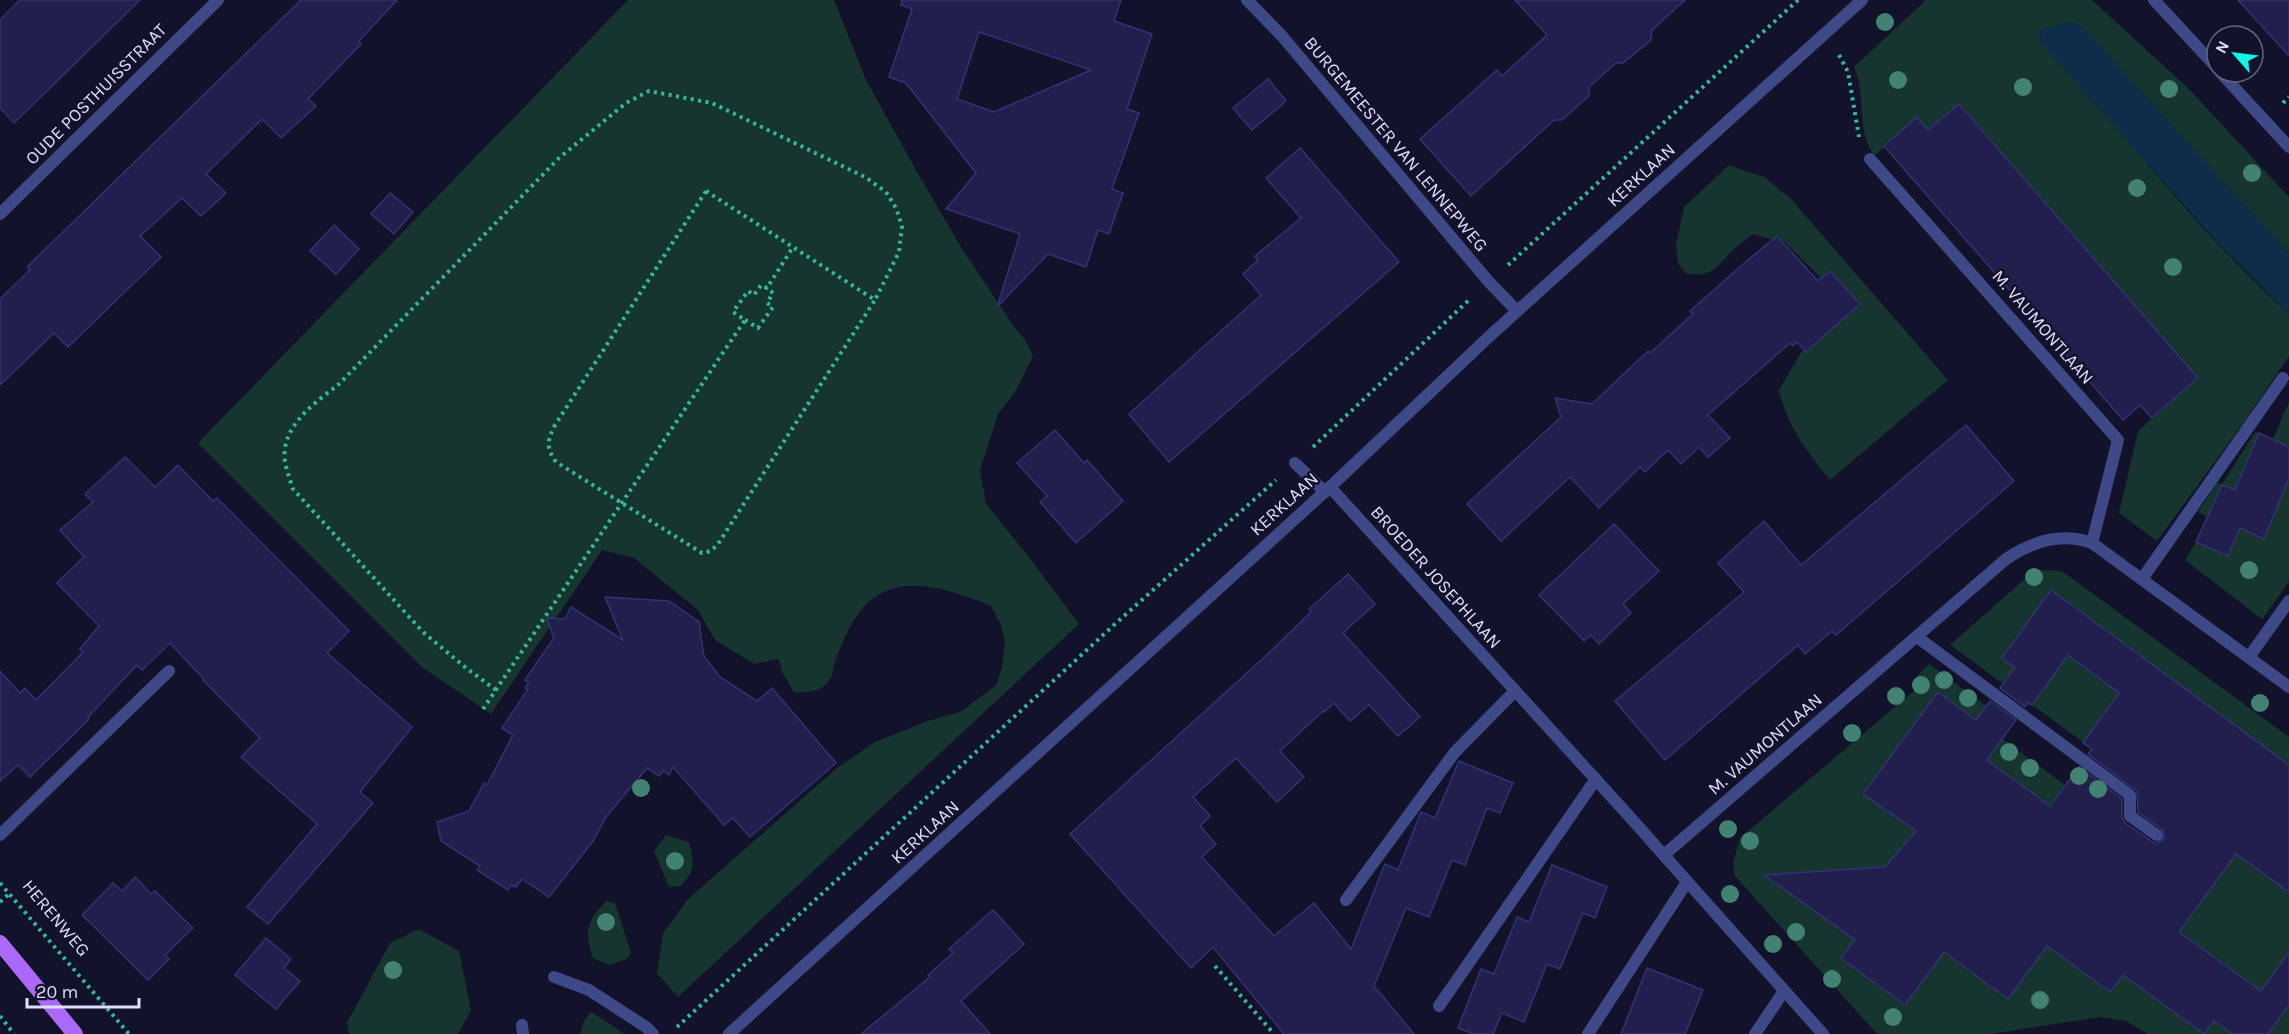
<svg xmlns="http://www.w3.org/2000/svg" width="2289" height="1034" font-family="Karla,sans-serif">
  <rect width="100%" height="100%" fill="#12122b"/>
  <g fill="#16352e">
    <path d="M 628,0 L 834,0 L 866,80 L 917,172 L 961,247 L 1012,324 L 1026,341 L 1033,356 L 1017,389 L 998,414 L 980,470 L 986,504 L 1028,556 L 1079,624 L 678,997 L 657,973 L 663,933 L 688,899 L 837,768 L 875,742 L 925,722 L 962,711 L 996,685 L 1002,668 L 1005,642 L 1001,625 L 991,606 C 938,584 879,566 848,631 C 843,640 839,651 835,661 C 833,667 833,678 828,682 C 819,693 807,692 794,692 L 782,672 L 779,659 L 754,664 L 715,640 L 698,610 L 634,558 L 602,550 L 491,714 L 423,668 L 198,443 Z"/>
    <path d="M 1926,0 L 2092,0 L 2190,90 L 2289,197 L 2289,254 L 2079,25 L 2068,22 L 2039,32 C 2119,128 2196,230 2289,314 L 2289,356 L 2247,418 L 2157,541 L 2119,513 L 2138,431 L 2198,378 L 1960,104 L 1928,130 L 1917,118 L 1874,156 C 1855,126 1867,95 1854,67 Z"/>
    <path d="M 1729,165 L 1764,177 L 1791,199 L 1948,380 L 1830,480 C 1805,448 1789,430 1779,390 L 1800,354 L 1811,340 L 1821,278 L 1783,240 L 1780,242 L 1753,234 C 1747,239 1740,244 1734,249 C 1716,266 1713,279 1685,273 L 1678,263 L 1676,245 L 1684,207 Z"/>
    <path d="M 2289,402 L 2289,582 L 2262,619 L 2185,560 L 2196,542 L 2208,517 L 2198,512 L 2217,483 L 2222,484 L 2255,432 L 2273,439 Z"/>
    <path d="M 2042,570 L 2061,571 L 2066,574 L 2289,737 L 2289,1034 L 2148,1034 L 2126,1021 L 2101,1017 L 1990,1034 L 1877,1034 L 1735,876 L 1733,863 L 1740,838 L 1915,690 L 1916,677 L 1929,664 L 1992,710 L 1989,729 L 2065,785 L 2077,770 L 2114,821 L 2142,866 L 2169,827 L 2146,788 L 1950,645 L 2027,577 Z"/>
    <path d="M 666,835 L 689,842 C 694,863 696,870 681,886 L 669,887 L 654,851 Z"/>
    <path d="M 606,901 L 615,903 L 631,953 L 627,959 L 609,965 L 593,958 C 584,929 586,923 606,901 Z"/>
    <path d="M 419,929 L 459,951 L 471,1010 L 458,1034 L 349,1034 L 347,1023 L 390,943 Z"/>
    <path d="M 591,1012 L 625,1034 L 580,1034 L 584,1021 Z"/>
  </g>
  <path fill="#0e2d49" d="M 2068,22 L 2079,25 L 2089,34 L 2289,254 L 2289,314 L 2217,242 L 2040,42 L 2039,36 L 2042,30 Z"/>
  <g fill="#211f4b" stroke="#343276" stroke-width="1.5" fill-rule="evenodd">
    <path d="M 20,0 L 140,0 L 14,123 L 0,108 L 0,20 Z"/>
    <path d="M 301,0 L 397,0 L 359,41 L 361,44 L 308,99 L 316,106 L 281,138 L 262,119 L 206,174 L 226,193 L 201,216 L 182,198 L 140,236 L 161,257 L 68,347 L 54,333 L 0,385 L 0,299 L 30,270 L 27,267 Z"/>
    <path d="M 902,0 L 1121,0 L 1114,21 L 1152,34 L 1127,109 L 1139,113 L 1112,189 L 1123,193 L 1109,234 L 1098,230 L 1086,267 L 1048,254 L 997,307 L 1020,234 L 946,209 L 976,173 L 906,83 L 889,77 L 912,9 L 901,5 ZM 979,32 L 1091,70 L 994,112 L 957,99 Z"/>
    <path d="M 1515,0 L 1685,0 L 1652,30 L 1651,40 L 1623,63 L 1616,63 L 1589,87 L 1589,96 L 1562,120 L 1554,120 L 1471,196 L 1420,139 L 1497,70 L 1502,76 L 1547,35 Z"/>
    <path d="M 2238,0 L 2289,0 L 2289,56 Z"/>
    <path d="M 1268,79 L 1286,101 L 1252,130 L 1233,108 Z"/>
    <path d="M 1959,104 L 2198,378 L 2152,418 L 2140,405 L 2123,420 L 1884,146 L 1917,117 L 1928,130 Z"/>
    <path d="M 1300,148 L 1399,262 L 1169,462 L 1129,414 L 1261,295 L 1243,274 L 1258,260 L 1255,256 L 1301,218 L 1266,178 Z"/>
    <path d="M 390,193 L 413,212 L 394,234 L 371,214 Z"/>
    <path d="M 334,225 L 359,249 L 336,274 L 310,251 Z"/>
    <path d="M 1777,236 L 1818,281 L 1830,271 L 1860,304 L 1806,352 L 1797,342 L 1793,346 L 1790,343 L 1708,415 L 1730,438 L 1708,457 L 1699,447 L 1681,464 L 1668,450 L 1645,472 L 1640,467 L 1599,508 L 1570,477 L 1501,541 L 1467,504 L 1561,417 L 1555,398 L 1592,404 L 1648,351 L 1650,353 L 1693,314 L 1690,311 L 1742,265 Z"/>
    <path d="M 1966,425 L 2014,481 L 1836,635 L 1832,631 L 1805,654 L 1798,645 L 1665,760 L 1615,701 L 1744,592 L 1718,563 L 1764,521 L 1801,565 Z"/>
    <path d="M 1055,430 L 1084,463 L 1087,460 L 1123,501 L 1076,543 L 1040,502 L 1047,496 L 1017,463 Z"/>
    <path d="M 2259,433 L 2289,447 L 2289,478 L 2264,539 L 2240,528 L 2228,556 L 2196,542 L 2222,485 L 2235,490 Z"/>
    <path d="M 125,457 L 155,487 L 178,465 L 213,501 L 217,498 L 349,631 L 327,653 L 412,727 L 360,792 L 373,803 L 268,924 L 247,907 L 317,824 L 241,757 L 260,738 L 203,680 L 203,678 L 170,643 L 142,670 L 137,665 L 88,717 L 89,719 L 30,777 L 18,765 L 0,781 L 0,671 L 20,693 L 25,688 L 36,700 L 83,652 L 80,649 L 99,626 L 57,583 L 84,557 L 60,530 L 93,502 L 85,494 Z"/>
    <path d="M 1614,524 L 1659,571 L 1623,604 L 1631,613 L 1599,644 L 1591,635 L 1584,641 L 1539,595 Z"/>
    <path d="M 1348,574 L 1375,604 L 1343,633 L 1420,717 L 1398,736 L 1369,705 L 1350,721 L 1334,703 L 1324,712 L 1323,711 L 1280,751 L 1304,777 L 1277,802 L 1236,758 L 1193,797 L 1210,816 L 1200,826 L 1216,844 L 1202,857 L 1274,936 L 1314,903 L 1351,949 L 1385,864 L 1398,870 L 1421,812 L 1435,818 L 1459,761 L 1513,783 L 1500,813 L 1487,808 L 1465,865 L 1452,860 L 1429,917 L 1406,908 L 1374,986 L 1414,1034 L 1284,1034 L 1213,947 L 1191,968 L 1070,834 L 1271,651 L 1311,612 L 1309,609 Z"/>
    <path d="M 2051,590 L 2289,765 L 2289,892 L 2236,854 L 2179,932 L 2261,991 L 2289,952 L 2289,1005 L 2268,1034 L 2232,1034 L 2214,1021 L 2204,1034 L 2123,975 L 2110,992 L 2047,946 L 2008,999 L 1944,952 L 1905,1005 L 1841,958 L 1855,940 L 1764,875 L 1885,867 L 1916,831 L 1863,794 L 1938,692 L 1976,720 L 1990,701 L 2016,720 L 1987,760 L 2050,806 L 2079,767 L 2122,799 L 2122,817 L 2125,823 L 2153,842 L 2157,843 L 2163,840 L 2165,835 L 2162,829 L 2138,812 L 2137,791 L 2088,754 L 2092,749 L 2083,743 L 2119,693 L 2068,655 L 2032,705 L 2028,703 L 2025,707 L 2000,688 L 2015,668 L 2002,658 Z"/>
    <path d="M 605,597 L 669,601 L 699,622 L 704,656 L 720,677 L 757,701 L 772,688 L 836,763 L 750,837 L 733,818 L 724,825 L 673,767 L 669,775 L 663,771 L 659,776 L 647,768 L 606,817 L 593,841 L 549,897 L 522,879 L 516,887 L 511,885 L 508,890 L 477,870 L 480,866 L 441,841 L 437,822 L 469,811 L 484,783 L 487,785 L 513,735 L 502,728 L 528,689 L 525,688 L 529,682 L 525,680 L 554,638 L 547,618 L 565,619 L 571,607 L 623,640 Z"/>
    <path d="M 1552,865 L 1607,887 L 1595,918 L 1583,913 L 1560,969 L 1547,964 L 1524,1022 L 1502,1013 L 1493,1034 L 1474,1034 L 1458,1028 L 1481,969 L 1494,974 L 1517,917 L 1529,922 Z"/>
    <path d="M 135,877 L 151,894 L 155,891 L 193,928 L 165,955 L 169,959 L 148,980 L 82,915 L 113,883 L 122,891 Z"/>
    <path d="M 993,910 L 1024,944 L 961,1001 L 990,1034 L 861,1034 L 930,977 L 928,975 L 953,953 L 949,949 Z"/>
    <path d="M 266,938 L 291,959 L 284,968 L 300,981 L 276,1009 L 235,975 Z"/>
    <path d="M 1647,968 L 1703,990 L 1685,1034 L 1621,1034 Z"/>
  </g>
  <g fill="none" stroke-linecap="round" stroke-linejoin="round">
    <g stroke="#36b99b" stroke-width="4" stroke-dasharray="3 4.5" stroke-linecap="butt">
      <path d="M 1839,55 L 1848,72 L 1859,137"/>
      <path d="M 2283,103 L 2289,97"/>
      <path d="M 706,191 L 875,300 L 718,544 L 711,551 L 702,553 L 556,462 C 546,448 547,441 555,425 Z"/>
      <path d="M 1508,265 L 1798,0"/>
      <path d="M 745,320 L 758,328 L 773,307 L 767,303 L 773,293 L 767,288"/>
      <path d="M 1313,447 L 1471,298"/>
      <path d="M 496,690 L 466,668 L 423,632 L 293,489 C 290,480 287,471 285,462 C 280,426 315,403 339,384 L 559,158 L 626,103 L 649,91 L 712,103 L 865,177 L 886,192 L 896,208 L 902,226 L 899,252 L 875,300"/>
      <path d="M 483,709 L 745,320 L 733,312 L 748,291 L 754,295 L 761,285 L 767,288 L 793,247"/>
      <path d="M 0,883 L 129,1034"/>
      <path d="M 0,902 L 9,894"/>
      <path d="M 1215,966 L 1274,1034"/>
      <path d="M 0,1016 L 14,1034"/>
      <path d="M 677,1027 L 1114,625 L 1276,480"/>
    </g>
    <g stroke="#404988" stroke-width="12">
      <path d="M 1870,159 L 2118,440 L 2092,543"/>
      <path d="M 1295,463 L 1325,492"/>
      <path d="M 2142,579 L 2283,378"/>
      <path d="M 1917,637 L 2130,795 L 2130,816 L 2157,835"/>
      <path d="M 2249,657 L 2289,601"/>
      <path d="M 0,835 L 169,671"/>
      <path d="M 1346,900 L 1455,752 L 1515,691"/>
      <path d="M 554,977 L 589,990 L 646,1027 L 653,1034"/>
      <path d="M 1439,1006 L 1596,779"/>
      <path d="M 522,1025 L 523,1034"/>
      <path d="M 1588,1034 L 1687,882"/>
      <path d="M 1755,1034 L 1784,991"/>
    </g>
    <g stroke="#404988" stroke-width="12">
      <path d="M 1247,0 L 1282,36 L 1489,282 L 1517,311"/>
      <path d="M 0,214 L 218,0"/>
      <path d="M 1330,487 L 1629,816 L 1823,1034"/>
      <path d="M 1664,855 L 2006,559 C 2033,541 2061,532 2092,543 L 2289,687"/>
    </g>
    <g stroke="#404988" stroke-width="12">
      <path d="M 2154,0 L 2217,68"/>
      <path d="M 2220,72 L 2289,147"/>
      <path d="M 729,1034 L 1330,487 L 1493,333 L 1862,0"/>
    </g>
    <path stroke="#ab69f9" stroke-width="16" d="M 0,943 L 75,1034"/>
  </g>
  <g fill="#438272">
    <circle cx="1885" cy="22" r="9"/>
    <circle cx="1898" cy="80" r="9"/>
    <circle cx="2023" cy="87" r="9"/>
    <circle cx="2169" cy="89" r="9"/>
    <circle cx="2252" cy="173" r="9"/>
    <circle cx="2137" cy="188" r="9"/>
    <circle cx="2173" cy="267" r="9"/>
    <circle cx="2249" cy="570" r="9"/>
    <circle cx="2034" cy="577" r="9"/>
    <circle cx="1944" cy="680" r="9"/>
    <circle cx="1921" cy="685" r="9"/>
    <circle cx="1896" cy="696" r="9"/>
    <circle cx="1968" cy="698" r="9"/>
    <circle cx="2260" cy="703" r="9"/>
    <circle cx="1852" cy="733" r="9"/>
    <circle cx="2009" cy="752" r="9"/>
    <circle cx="2030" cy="768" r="9"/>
    <circle cx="2079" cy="776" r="9"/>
    <circle cx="641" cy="788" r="9"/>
    <circle cx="2098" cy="789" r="9"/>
    <circle cx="1728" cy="829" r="9"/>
    <circle cx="1750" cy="841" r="9"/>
    <circle cx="675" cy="861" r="9"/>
    <circle cx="1730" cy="894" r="9"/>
    <circle cx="606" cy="922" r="9"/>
    <circle cx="1796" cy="932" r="9"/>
    <circle cx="1773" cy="944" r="9"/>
    <circle cx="393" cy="970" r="9"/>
    <circle cx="1832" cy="979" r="9"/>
    <circle cx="2040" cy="1000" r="9"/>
    <circle cx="1893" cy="1017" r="9"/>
  </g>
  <g text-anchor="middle" stroke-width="5" stroke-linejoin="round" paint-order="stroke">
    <g font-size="18" fill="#dedffe" stroke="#12122b">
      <text transform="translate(96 94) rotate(-45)" y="6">OUDE POSTHUISSTRAAT</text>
      <text transform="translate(1396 144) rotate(50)" y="6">BURGEMEESTER VAN LENNEPWEG</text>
      <text transform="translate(1641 175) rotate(-42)" y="6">KERKLAAN</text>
      <text transform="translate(2043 327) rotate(49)" y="6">M. VAUMONTLAAN</text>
      <text transform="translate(1284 504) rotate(-42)" y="6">KERKLAAN</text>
      <text transform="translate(1436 577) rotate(48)" y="6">BROEDER JOSEPHLAAN</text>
      <text transform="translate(1765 744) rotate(-41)" y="6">M. VAUMONTLAAN</text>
      <text transform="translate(925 832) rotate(-42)" y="6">KERKLAAN</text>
      <text transform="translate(56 918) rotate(50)" y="6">HERENWEG</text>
    </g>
  </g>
  <g transform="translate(2235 54) rotate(298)"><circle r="28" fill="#12122b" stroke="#64647f" stroke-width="1.5"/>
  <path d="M0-4.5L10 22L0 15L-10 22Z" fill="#12f5e6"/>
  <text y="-9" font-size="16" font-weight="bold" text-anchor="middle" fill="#dedffe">N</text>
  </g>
  <path d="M27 998v9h112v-9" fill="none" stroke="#dedffe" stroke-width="3"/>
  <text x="36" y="998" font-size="18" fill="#dedffe" stroke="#12122b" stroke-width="4.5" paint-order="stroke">20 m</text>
</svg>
